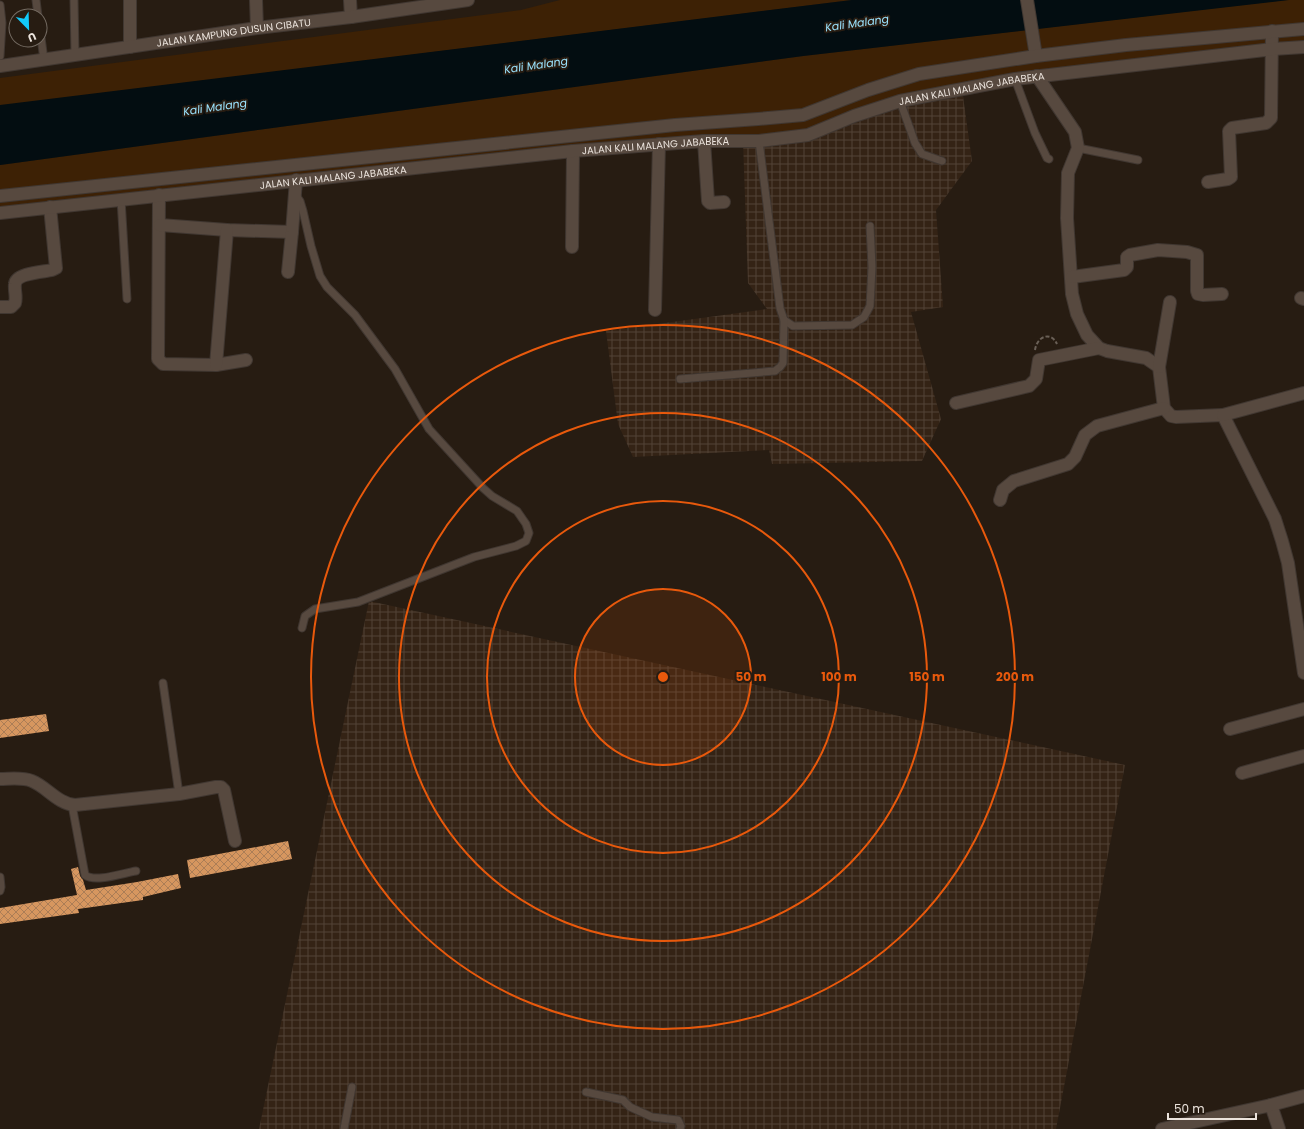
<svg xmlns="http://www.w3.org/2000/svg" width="1304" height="1129" font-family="Poppins,sans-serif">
  <defs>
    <pattern id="industrial-grid" width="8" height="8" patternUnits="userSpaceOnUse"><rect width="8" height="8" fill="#342315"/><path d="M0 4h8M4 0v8" fill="none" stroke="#524336"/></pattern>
    <pattern id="building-cross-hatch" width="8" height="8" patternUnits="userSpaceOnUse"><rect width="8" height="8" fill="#d6965f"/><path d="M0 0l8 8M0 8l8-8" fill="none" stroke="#ab7d56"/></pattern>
  </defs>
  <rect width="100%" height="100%" fill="#271c12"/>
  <g fill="url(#industrial-grid)">
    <path d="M 962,89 L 972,161 L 936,210 L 943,307 L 911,312 L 941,419 L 922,461 L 772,464 L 769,450 L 633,457 L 618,424 L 606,331 L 767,309 L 748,283 L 743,141 Z"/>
    <path d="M 369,601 L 1125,765 L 1056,1129 L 259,1129 Z"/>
  </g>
  <g fill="#3d2105">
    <path d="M 560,0 L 852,0 L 0,106 L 0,78 L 521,10 Z"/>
    <path d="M 1286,0 L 1304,0 L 1304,47 L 1273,49 L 900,101 L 808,135 L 704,141 L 0,213 L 0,165 L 803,56 Z"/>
  </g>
  <path fill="#030d11" d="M 852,0 L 1289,0 L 803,56 L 0,165 L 0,105 Z"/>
  <g fill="url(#building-cross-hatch)">
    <path d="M 46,714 L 49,731 L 0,738 L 0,720 Z"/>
    <path d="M 288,841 L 292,859 L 190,878 L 187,860 Z"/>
    <path d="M 78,867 L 80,876 L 83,880 L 86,890 L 137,882 L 178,874 L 181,888 L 143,897 L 143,900 L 78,909 L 79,913 L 0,924 L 0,908 L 77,895 L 71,869 Z"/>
  </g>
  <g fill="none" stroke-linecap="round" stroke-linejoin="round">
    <defs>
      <g id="lane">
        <path d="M 36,0 L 38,16"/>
        <path d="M 74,0 L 75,54"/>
        <path d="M 0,5 L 2,23 L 0,56"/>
        <path d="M 40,30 L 44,60"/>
        <path d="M 1015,79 L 1035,133 L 1047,158 L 1049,159"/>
        <path d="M 900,101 L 915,143 L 922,154 L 942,161"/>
        <path d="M 759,141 L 780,308 L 784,320 L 793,326 L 852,325 L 864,317 L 870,306 L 872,267 L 870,226"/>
        <path d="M 1078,148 L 1138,160"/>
        <path d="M 295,194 L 300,201 L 303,211 L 311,246 L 320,276 L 327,287 L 355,315 L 395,369 L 429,429 L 483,488 L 492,496 L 517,511 L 526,524 L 529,533 L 526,541 L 516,546 L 474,557 L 358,602 L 315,609 L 305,616 L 302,628"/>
        <path d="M 121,199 L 127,299"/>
        <path d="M 680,379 L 775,371 L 780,367 L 783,363 L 784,320"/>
        <path d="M 163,683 L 179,794"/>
        <path d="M 72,805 L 85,875 C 95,883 123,873 136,871"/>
        <path d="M 0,877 L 1,887 L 0,891"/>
        <path d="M 586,1092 L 623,1100 L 630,1107 L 652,1117 L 678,1120 L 681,1126 L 680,1129"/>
        <path d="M 344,1129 L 352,1087"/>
      </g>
      <g id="street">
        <path d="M 256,0 L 257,28"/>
        <path d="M 350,0 L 351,17"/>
        <path d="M 1027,0 L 1036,56"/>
        <path d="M 130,47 L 130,0"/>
        <path id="s1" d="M 0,66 L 257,28 L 351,17 L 468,0"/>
        <path d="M 1037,76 L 1075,132 L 1078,148 L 1068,173 L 1067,218 L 1072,294 L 1077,314 L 1087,335 L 1099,348 L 1107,351 L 1146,358 L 1159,367 L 1164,408 L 1171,416 L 1176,417 L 1223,415 L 1275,519 L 1282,541 L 1288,563 L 1304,673"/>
        <path d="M 704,141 L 708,201 L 710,203 L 724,202"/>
        <path d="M 1208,182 L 1228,179 L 1231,177 L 1229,131 L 1232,128 L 1266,123 L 1271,118 L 1272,31"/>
        <path d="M 159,195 L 158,359 L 163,364 L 216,365 L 246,360"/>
        <path d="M 160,225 L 227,230 L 292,232"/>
        <path d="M 572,247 L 573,151"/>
        <path d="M 288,272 L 292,232 L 296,180"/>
        <path d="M 1072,277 L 1124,270 L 1127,267 L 1127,257 L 1130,255 L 1158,250 L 1187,252 L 1197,255 L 1197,291 L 1198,294 L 1203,295 L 1222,294"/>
        <path d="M 1301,298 L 1304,299"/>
        <path d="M 0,307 L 11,307 L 15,303 C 17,297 14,290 15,284 C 16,273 43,272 52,270 L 56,268 L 50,207"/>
        <path d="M 655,310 L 659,144"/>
        <path d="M 216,365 L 227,230"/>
        <path d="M 1159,367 L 1170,302"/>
        <path d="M 956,403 L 1029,386 L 1036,379 L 1039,360 L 1099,348"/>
        <path d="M 1223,415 L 1304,393"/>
        <path d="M 1000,500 L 1003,490 L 1014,481 L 1068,464 L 1075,457 L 1085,435 L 1097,426 L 1164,408"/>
        <path d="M 1230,729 L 1304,709"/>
        <path d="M 1242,773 L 1304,756"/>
        <path d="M 0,779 C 10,779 22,777 32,781 C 47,787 58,804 75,805 L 179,794 L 216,787 L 221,787 L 224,790 L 235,841"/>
        <path d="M 1271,1105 L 1279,1129"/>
        <path d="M 1162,1129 L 1271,1105 L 1304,1096"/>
      </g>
      <g id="secondary">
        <path d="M 0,196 L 675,125 L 758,119 L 803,115 L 868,90 L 919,74 L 1036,56 L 1126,45 L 1304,29"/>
        <path id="s2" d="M 0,213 L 573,151 L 704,141 L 759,141 L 808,135 L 854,116 L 900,101 L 1015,79 L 1273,49 L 1304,47"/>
      </g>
    </defs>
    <use href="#lane" stroke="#403731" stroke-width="9"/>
    <use href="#street" stroke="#403731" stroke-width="14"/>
    <use href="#secondary" stroke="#403731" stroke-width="14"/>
    <path stroke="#6a6057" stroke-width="2" stroke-dasharray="4 2" stroke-linecap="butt" d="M 1035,350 C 1037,336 1051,331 1057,344"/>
    <use href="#lane" stroke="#57493f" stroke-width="7"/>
    <use href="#street" stroke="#57493f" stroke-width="12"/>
    <use href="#secondary" stroke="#57493f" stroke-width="12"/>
  </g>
  <circle cx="663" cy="677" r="88" fill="#e8590c" fill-opacity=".12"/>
  <g fill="none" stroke="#e8590c" stroke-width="2">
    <circle cx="663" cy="677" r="88"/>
    <circle cx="663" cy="677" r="176"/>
    <circle cx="663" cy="677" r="264"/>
    <circle cx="663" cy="677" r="352"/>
  </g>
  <g text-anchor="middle" stroke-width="4" stroke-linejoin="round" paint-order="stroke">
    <g font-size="10" fill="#ebe3dc" stroke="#271c12">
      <text dy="4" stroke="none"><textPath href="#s1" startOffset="236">JALAN KAMPUNG DUSUN CIBATU</textPath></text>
      <text dy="4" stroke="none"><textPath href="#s2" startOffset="983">JALAN KALI MALANG JABABEKA</textPath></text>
      <text dy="4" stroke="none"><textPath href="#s2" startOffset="659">JALAN KALI MALANG JABABEKA</textPath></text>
      <text dy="4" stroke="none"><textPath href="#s2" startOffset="335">JALAN KALI MALANG JABABEKA</textPath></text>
    </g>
    <g font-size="11" font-style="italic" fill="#9be3fe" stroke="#271c12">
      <text transform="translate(857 23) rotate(-8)" y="4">Kali Malang</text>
      <text transform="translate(536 65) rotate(-8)" y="4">Kali Malang</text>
      <text transform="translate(215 107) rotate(-8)" y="4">Kali Malang</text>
    </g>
  </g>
  <circle cx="663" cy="677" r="6" fill="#e8590c" stroke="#271c12" stroke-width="2"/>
  <g font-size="12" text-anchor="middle" font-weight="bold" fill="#e8590c" stroke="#271c12" stroke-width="4" stroke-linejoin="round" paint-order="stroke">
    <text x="751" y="681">50 m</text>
    <text x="839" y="681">100 m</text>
    <text x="927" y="681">150 m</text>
    <text x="1015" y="681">200 m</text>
  </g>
  <g transform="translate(28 28) rotate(157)"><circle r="19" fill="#271c12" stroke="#756c63"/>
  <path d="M0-3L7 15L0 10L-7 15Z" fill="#12cafb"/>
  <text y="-6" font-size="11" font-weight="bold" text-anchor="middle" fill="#ebe3dc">U</text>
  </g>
  <path d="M1168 1113v6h88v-6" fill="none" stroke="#ebe3dc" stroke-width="2"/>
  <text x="1174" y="1113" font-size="12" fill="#ebe3dc" stroke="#271c12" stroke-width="3" paint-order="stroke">50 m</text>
</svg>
